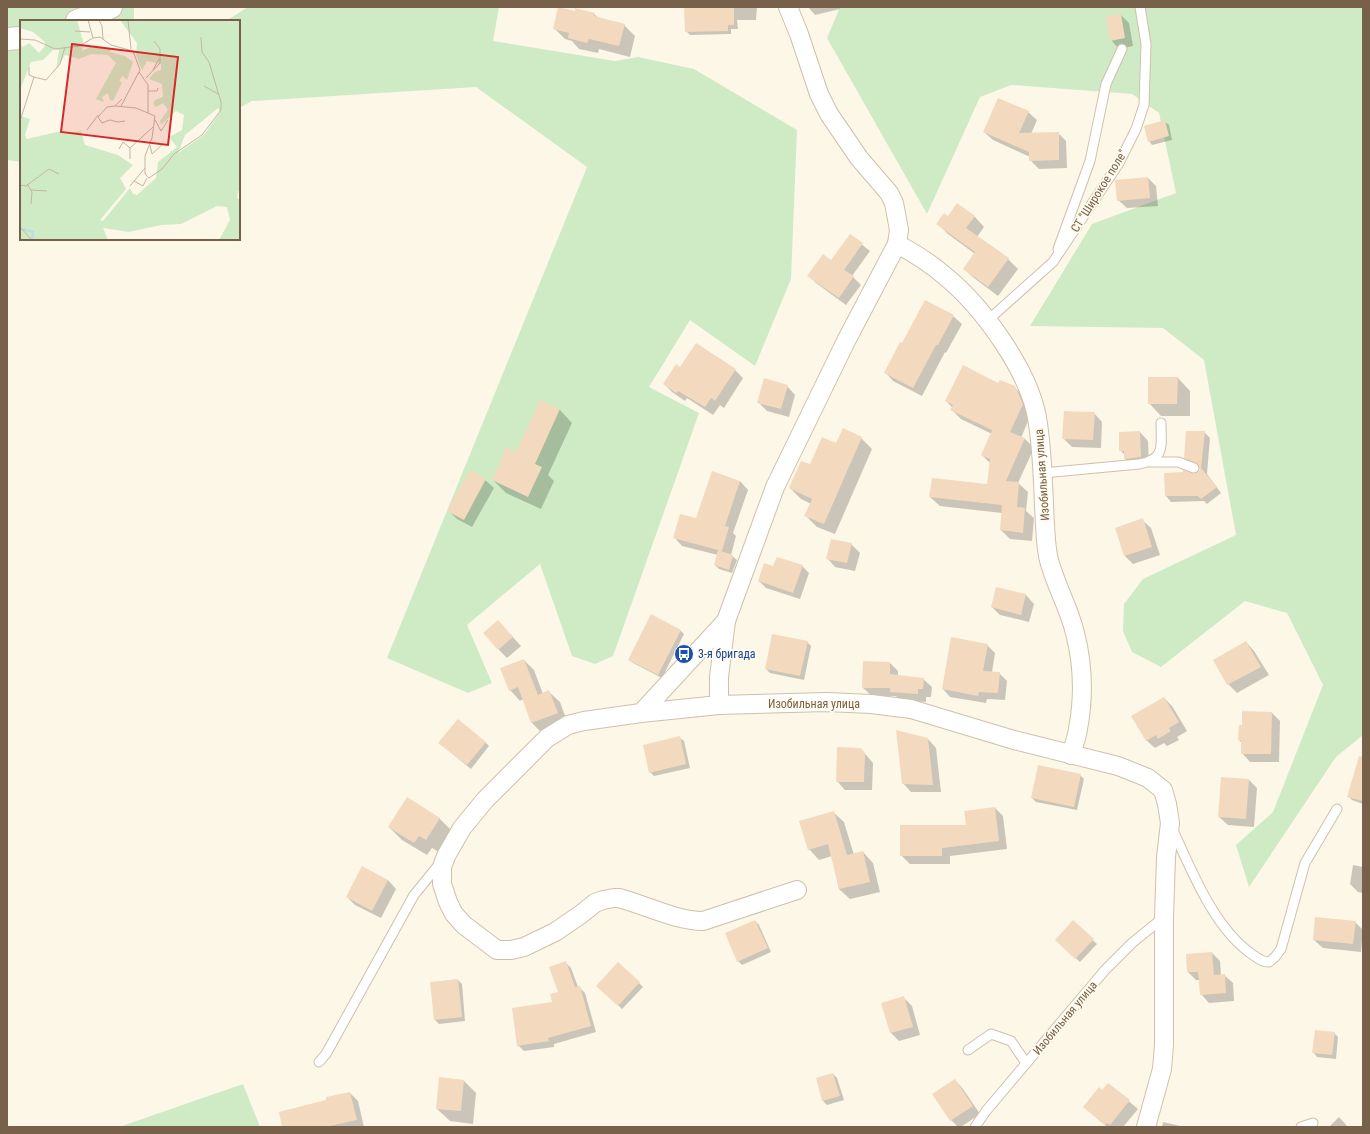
<svg xmlns="http://www.w3.org/2000/svg" width="1370" height="1134" font-family="'Roboto Condensed',sans-serif">
  <rect width="100%" height="100%" fill="#fdf7e7"/>
  <g fill="#cfebc5">
    <path d="M 7,7 L 134,7 L 134,21 L 21,21 L 21,162 L 7,160 Z"/>
    <path d="M 248,7 L 499,7 L 493,41 L 615,61 L 638,57 L 694,69 L 797,130 L 791,279 L 755,366 L 690,320 L 649,387 L 699,413 L 613,656 L 595,664 L 572,656 L 540,564 L 467,625 L 492,683 L 468,693 L 387,658 L 587,167 L 476,87 L 252,101 L 239,108 L 239,21 L 226,21 Z"/>
    <path d="M 840,7 L 1363,7 L 1363,735 L 1336,757 L 1249,887 L 1236,845 L 1273,812 L 1323,685 L 1287,613 L 1245,601 L 1161,667 L 1132,652 L 1123,631 L 1124,604 L 1143,579 L 1236,535 L 1204,360 L 1163,328 L 1030,326 L 1092,224 L 1176,193 L 1159,113 L 1132,94 L 1011,85 L 980,97 L 927,214 L 827,38 Z"/>
    <path d="M 243,1084 L 260,1127 L 119,1127 Z"/>
  </g>
  <g fill="#0003">
    <path d="M 706,7 L 757,7 L 756,20 L 737,20 L 738,29 L 731,29 L 731,34 L 690,35 L 686,31 Z"/>
    <path d="M 808,7 L 839,7 L 840,9 L 815,15 Z"/>
    <path d="M 575,12 L 594,14 L 600,19 L 624,25 L 635,36 L 630,57 L 599,49 L 598,53 L 579,49 L 572,41 L 565,39 L 554,28 Z"/>
    <path d="M 1121,15 L 1129,23 L 1133,46 L 1119,49 L 1111,40 Z"/>
    <path d="M 1028,112 L 1037,120 L 1031,134 L 1058,133 L 1066,141 L 1067,168 L 1039,169 L 1030,160 L 1030,157 L 993,140 L 984,132 Z"/>
    <path d="M 1165,122 L 1169,125 L 1172,140 L 1152,145 L 1149,141 Z"/>
    <path d="M 1148,178 L 1156,186 L 1158,206 L 1127,208 L 1118,200 Z"/>
    <path d="M 957,205 L 975,217 L 984,227 L 977,237 L 1008,259 L 1018,269 L 998,296 L 974,278 L 964,269 L 975,254 L 948,234 L 938,224 L 949,217 Z"/>
    <path d="M 850,235 L 870,251 L 852,276 L 861,285 L 846,305 L 816,283 L 809,276 L 831,262 Z"/>
    <path d="M 953,316 L 962,324 L 946,353 L 945,352 L 922,396 L 893,381 L 885,372 L 902,344 Z"/>
    <path d="M 680,368 L 735,370 L 743,378 L 724,408 L 720,405 L 713,415 L 687,398 L 685,401 L 672,392 L 664,384 Z"/>
    <path d="M 1178,378 L 1190,391 L 1190,416 L 1161,416 L 1149,403 Z"/>
    <path d="M 999,384 L 1014,387 L 1024,397 L 1031,414 L 1021,438 L 1025,439 L 1034,448 L 1018,483 L 1028,492 L 1026,511 L 1034,518 L 1032,541 L 1010,539 L 1001,530 L 1002,513 L 940,506 L 930,497 L 988,485 L 990,463 L 982,455 L 992,434 L 961,419 L 952,410 L 953,408 L 946,401 Z"/>
    <path d="M 787,386 L 795,395 L 789,417 L 767,411 L 758,402 Z"/>
    <path d="M 541,402 L 560,410 L 572,423 L 548,475 L 554,481 L 541,509 L 506,493 L 493,480 L 517,453 Z"/>
    <path d="M 1094,413 L 1102,422 L 1101,448 L 1072,447 L 1063,438 Z"/>
    <path d="M 1140,432 L 1148,441 L 1149,465 L 1133,467 L 1125,459 L 1125,455 L 1120,450 Z"/>
    <path d="M 1204,432 L 1210,438 L 1207,474 L 1221,493 L 1207,504 L 1204,501 L 1171,502 L 1166,496 L 1165,474 L 1195,475 L 1201,470 L 1200,467 L 1190,463 L 1185,457 Z"/>
    <path d="M 861,438 L 872,449 L 835,534 L 817,527 L 806,516 L 811,504 L 801,499 L 790,488 L 811,466 L 837,444 Z"/>
    <path d="M 485,480 L 494,488 L 472,527 L 457,519 L 449,511 Z"/>
    <path d="M 740,481 L 748,490 L 733,533 L 736,536 L 731,555 L 737,560 L 732,573 L 719,569 L 715,565 L 718,555 L 682,546 L 674,537 Z"/>
    <path d="M 1142,520 L 1151,528 L 1160,555 L 1133,564 L 1125,556 L 1116,529 Z"/>
    <path d="M 851,544 L 860,553 L 855,571 L 835,567 L 827,558 Z"/>
    <path d="M 802,566 L 809,573 L 800,599 L 766,588 L 759,581 Z"/>
    <path d="M 1026,595 L 1034,604 L 1029,622 L 1000,615 L 992,607 Z"/>
    <path d="M 498,621 L 521,646 L 507,658 L 499,650 Z"/>
    <path d="M 680,630 L 684,634 L 662,678 L 633,663 L 629,660 Z"/>
    <path d="M 807,642 L 811,646 L 804,680 L 770,673 L 766,669 Z"/>
    <path d="M 1246,642 L 1254,651 L 1269,675 L 1237,693 L 1228,684 L 1214,661 Z"/>
    <path d="M 987,645 L 995,653 L 992,672 L 999,673 L 1007,681 L 1005,700 L 987,699 L 986,703 L 950,697 L 943,689 Z"/>
    <path d="M 524,660 L 534,670 L 543,694 L 549,692 L 560,702 L 568,724 L 542,733 L 532,723 L 523,699 L 520,701 L 510,690 Z"/>
    <path d="M 890,663 L 898,671 L 898,676 L 923,679 L 932,687 L 931,697 L 926,697 L 926,702 L 899,700 L 896,696 L 872,696 L 863,688 Z"/>
    <path d="M 1164,698 L 1172,706 L 1187,731 L 1177,737 L 1179,740 L 1167,746 L 1164,743 L 1155,748 L 1146,740 Z"/>
    <path d="M 1243,712 L 1272,713 L 1280,721 L 1279,762 L 1250,762 L 1242,753 L 1242,743 L 1239,740 L 1243,726 Z"/>
    <path d="M 680,738 L 684,741 L 690,768 L 654,776 L 650,772 Z"/>
    <path d="M 928,739 L 936,748 L 941,792 L 911,792 L 903,783 Z"/>
    <path d="M 485,742 L 489,746 L 471,769 L 444,747 Z"/>
    <path d="M 861,749 L 873,763 L 872,790 L 845,790 L 837,781 Z"/>
    <path d="M 1080,775 L 1084,779 L 1077,810 L 1036,802 L 1032,798 Z"/>
    <path d="M 1363,775 L 1363,804 L 1352,800 L 1348,796 Z"/>
    <path d="M 1249,780 L 1257,788 L 1254,827 L 1228,825 L 1219,817 Z"/>
    <path d="M 995,808 L 1003,816 L 1007,849 L 950,856 L 950,864 L 910,864 L 901,855 L 967,826 Z"/>
    <path d="M 833,812 L 844,822 L 854,855 L 863,852 L 873,863 L 880,892 L 850,899 L 839,889 L 832,856 L 819,860 L 809,849 Z"/>
    <path d="M 439,818 L 452,831 L 439,852 L 432,848 L 427,855 L 402,840 L 389,827 Z"/>
    <path d="M 1353,865 L 1363,867 L 1363,893 L 1358,892 L 1350,884 Z"/>
    <path d="M 388,880 L 396,889 L 381,918 L 355,905 L 347,897 Z"/>
    <path d="M 755,921 L 759,925 L 771,952 L 742,965 L 738,961 Z"/>
    <path d="M 1073,922 L 1097,944 L 1080,962 L 1056,940 Z"/>
    <path d="M 1355,922 L 1363,930 L 1361,952 L 1323,948 L 1314,940 Z"/>
    <path d="M 1212,953 L 1220,961 L 1221,975 L 1224,975 L 1233,983 L 1234,1001 L 1209,1003 L 1201,994 L 1200,980 L 1196,980 L 1188,972 Z"/>
    <path d="M 565,962 L 571,968 L 578,987 L 579,987 L 585,993 L 596,1032 L 554,1044 L 554,1047 L 524,1051 L 518,1045 L 553,1003 L 559,992 Z"/>
    <path d="M 458,980 L 462,984 L 465,1021 L 439,1024 L 435,1020 L 431,983 Z"/>
    <path d="M 639,983 L 643,987 L 622,1009 L 597,985 Z"/>
    <path d="M 904,998 L 912,1006 L 920,1035 L 899,1041 L 891,1033 Z"/>
    <path d="M 1334,1033 L 1338,1037 L 1336,1059 L 1317,1057 L 1314,1053 Z"/>
    <path d="M 833,1074 L 837,1078 L 844,1100 L 827,1105 L 823,1101 L 817,1079 Z"/>
    <path d="M 463,1080 L 476,1093 L 473,1124 L 450,1121 L 437,1109 Z"/>
    <path d="M 955,1080 L 963,1089 L 980,1114 L 961,1127 L 958,1127 L 951,1120 Z"/>
    <path d="M 1108,1084 L 1138,1109 L 1123,1127 L 1107,1127 L 1084,1107 L 1102,1091 Z"/>
    <path d="M 350,1093 L 358,1101 L 364,1127 L 283,1127 L 328,1101 Z"/>
    <path d="M 1339,1117 L 1348,1127 L 1329,1127 Z"/>
    <path d="M 1163,1122 L 1185,1127 L 1162,1127 Z"/>
  </g>
  <g fill="#f3dabe">
    <path d="M 558,7 L 575,11 L 575,8 L 595,13 L 594,16 L 625,24 L 619,46 L 589,39 L 587,43 L 568,38 L 569,33 L 553,29 Z"/>
    <path d="M 684,7 L 734,7 L 734,25 L 728,25 L 728,31 L 685,32 Z"/>
    <path d="M 1121,14 L 1125,38 L 1110,41 L 1106,16 Z"/>
    <path d="M 998,98 L 1029,111 L 1019,133 L 1059,132 L 1059,160 L 1029,161 L 1029,152 L 983,132 Z"/>
    <path d="M 1165,120 L 1169,136 L 1148,142 L 1144,126 Z"/>
    <path d="M 1148,177 L 1150,198 L 1117,201 L 1115,180 Z"/>
    <path d="M 957,203 L 975,216 L 966,228 L 1009,258 L 988,287 L 963,269 L 975,252 L 936,224 L 944,213 L 948,216 Z"/>
    <path d="M 850,234 L 863,243 L 844,270 L 854,276 L 839,298 L 807,276 L 823,254 L 831,260 Z"/>
    <path d="M 925,300 L 954,315 L 938,345 L 936,345 L 913,388 L 884,373 L 900,342 L 902,343 Z"/>
    <path d="M 696,343 L 736,369 L 715,401 L 711,398 L 705,407 L 678,391 L 676,393 L 663,384 L 676,364 L 680,367 Z"/>
    <path d="M 963,365 L 998,383 L 1000,380 L 1015,386 L 1023,404 L 1010,432 L 1025,438 L 1006,481 L 1019,482 L 1017,507 L 1025,508 L 1023,533 L 1000,530 L 1002,505 L 929,497 L 932,478 L 987,484 L 990,459 L 981,455 L 992,430 L 950,410 L 953,405 L 945,401 Z"/>
    <path d="M 1148,377 L 1178,377 L 1177,404 L 1148,404 Z"/>
    <path d="M 764,378 L 788,385 L 781,409 L 757,403 Z"/>
    <path d="M 540,400 L 560,409 L 535,464 L 542,467 L 528,497 L 492,480 L 507,447 L 516,452 Z"/>
    <path d="M 1064,411 L 1095,412 L 1093,440 L 1062,439 Z"/>
    <path d="M 843,428 L 862,437 L 824,524 L 804,516 L 812,499 L 789,488 L 801,461 L 810,464 L 822,437 L 836,443 Z"/>
    <path d="M 1140,431 L 1141,457 L 1124,459 L 1124,451 L 1119,451 L 1119,432 Z"/>
    <path d="M 1186,431 L 1205,431 L 1201,468 L 1217,487 L 1201,499 L 1198,496 L 1165,496 L 1164,473 L 1183,472 L 1183,470 L 1195,474 L 1200,470 L 1198,464 L 1184,458 Z"/>
    <path d="M 470,470 L 486,479 L 464,520 L 447,511 Z"/>
    <path d="M 712,471 L 740,481 L 725,526 L 729,527 L 722,551 L 673,538 L 680,514 L 696,518 Z"/>
    <path d="M 1143,518 L 1152,547 L 1124,556 L 1115,528 Z"/>
    <path d="M 831,539 L 852,543 L 847,563 L 826,559 Z"/>
    <path d="M 718,550 L 733,555 L 729,570 L 714,565 Z"/>
    <path d="M 777,557 L 803,565 L 793,593 L 758,581 L 764,563 L 773,566 Z"/>
    <path d="M 996,587 L 1026,594 L 1021,615 L 991,607 Z"/>
    <path d="M 651,614 L 681,630 L 658,675 L 628,660 Z"/>
    <path d="M 498,620 L 513,637 L 498,650 L 483,633 Z"/>
    <path d="M 772,634 L 808,641 L 800,676 L 765,669 Z"/>
    <path d="M 951,637 L 988,644 L 983,671 L 1000,672 L 998,693 L 979,692 L 978,696 L 942,689 Z"/>
    <path d="M 1246,641 L 1261,667 L 1227,685 L 1213,660 Z"/>
    <path d="M 524,659 L 538,695 L 549,690 L 558,713 L 531,723 L 518,687 L 509,691 L 500,668 Z"/>
    <path d="M 863,661 L 890,662 L 890,674 L 924,678 L 923,689 L 918,689 L 918,694 L 890,692 L 890,688 L 862,688 Z"/>
    <path d="M 1164,697 L 1179,722 L 1169,728 L 1171,731 L 1158,739 L 1156,735 L 1146,741 L 1131,716 Z"/>
    <path d="M 1242,711 L 1272,712 L 1271,754 L 1241,754 L 1241,740 L 1238,740 L 1239,725 L 1242,725 Z"/>
    <path d="M 458,719 L 486,742 L 467,765 L 438,743 Z"/>
    <path d="M 896,730 L 928,738 L 933,785 L 902,784 Z"/>
    <path d="M 680,736 L 686,764 L 649,773 L 643,745 Z"/>
    <path d="M 837,747 L 861,748 L 865,753 L 864,782 L 836,782 Z"/>
    <path d="M 1359,756 L 1363,757 L 1363,801 L 1347,797 Z"/>
    <path d="M 1038,765 L 1081,774 L 1074,807 L 1031,798 Z"/>
    <path d="M 1221,777 L 1249,779 L 1246,819 L 1218,817 Z"/>
    <path d="M 407,797 L 440,818 L 426,840 L 419,836 L 414,843 L 388,827 Z"/>
    <path d="M 995,807 L 999,841 L 942,848 L 942,856 L 900,856 L 900,825 L 966,825 L 964,811 Z"/>
    <path d="M 834,811 L 847,855 L 863,851 L 870,882 L 839,889 L 828,844 L 808,850 L 799,821 Z"/>
    <path d="M 362,866 L 388,880 L 372,911 L 346,897 Z"/>
    <path d="M 1315,917 L 1356,921 L 1353,944 L 1313,940 Z"/>
    <path d="M 755,920 L 768,948 L 737,962 L 725,933 Z"/>
    <path d="M 1073,920 L 1094,939 L 1075,959 L 1055,940 Z"/>
    <path d="M 1212,952 L 1214,975 L 1225,974 L 1226,993 L 1200,995 L 1198,972 L 1187,972 L 1186,954 Z"/>
    <path d="M 566,961 L 575,987 L 580,986 L 591,1026 L 548,1038 L 549,1041 L 517,1046 L 512,1008 L 552,1002 L 550,994 L 558,992 L 549,967 Z"/>
    <path d="M 618,962 L 640,982 L 618,1006 L 596,986 Z"/>
    <path d="M 458,979 L 462,1017 L 434,1020 L 430,982 Z"/>
    <path d="M 904,996 L 913,1027 L 890,1033 L 881,1003 Z"/>
    <path d="M 1315,1030 L 1335,1032 L 1332,1055 L 1312,1053 Z"/>
    <path d="M 833,1073 L 840,1096 L 822,1101 L 816,1078 Z"/>
    <path d="M 439,1077 L 464,1080 L 461,1111 L 436,1109 Z"/>
    <path d="M 955,1079 L 973,1106 L 950,1121 L 932,1094 Z"/>
    <path d="M 1108,1083 L 1130,1100 L 1110,1125 L 1107,1123 L 1105,1125 L 1083,1107 L 1099,1087 L 1102,1090 Z"/>
    <path d="M 350,1092 L 357,1120 L 325,1127 L 282,1127 L 279,1112 L 326,1100 L 326,1097 Z"/>
  </g>
  <g fill="none" stroke-linecap="round" stroke-linejoin="round">
    <defs>
      <g id="lane">
        <path d="M 1058,249 L 1090,161 L 1106,84 L 1122,49"/>
        <path d="M 987,321 L 1053,262 L 1119,163 L 1136,129 L 1144,105 L 1145,75 L 1146,44 L 1140,7"/>
        <path d="M 1150,462 L 1178,462 L 1194,468"/>
        <path d="M 1043,473 L 1139,464 C 1166,459 1161,446 1161,423"/>
        <path d="M 1172,828 C 1191,869 1214,929 1253,955 C 1259,959 1262,962 1269,962 L 1275,957 L 1281,949 L 1305,863 L 1337,809"/>
        <path d="M 968,1050 L 991,1034 L 1011,1041 L 1026,1063"/>
        <path d="M 319,1062 L 326,1054 L 414,895 L 441,862"/>
        <path d="M 975,1127 L 986,1111 L 1105,970 L 1132,943 L 1164,917"/>
        <path d="M 1301,1127 L 1313,1123"/>
      </g>
      <g id="street">
        <path d="M 897,244 C 914,253 930,263 945,276 C 983,307 1032,374 1038,424 C 1042,451 1043,478 1044,505 C 1045,522 1045,539 1048,556 C 1054,583 1069,607 1075,633 C 1083,664 1084,697 1078,729 C 1077,738 1073,746 1071,755"/>
        <path d="M 726,621 L 641,713 L 584,721 L 568,725 L 547,738 L 485,800 L 462,828 L 446,856 L 442,867 L 442,884 L 448,902 L 454,914 L 464,925 L 497,950 L 511,950 L 524,947 L 555,932 L 580,915 L 595,903 L 603,900 L 614,898 L 619,898 C 645,905 677,921 703,921 L 797,890"/>
        <path d="M 719,705 L 719,677 L 726,621 L 775,487 L 846,341 L 897,244 L 899,230 L 894,203 L 889,193 L 859,158 L 829,114 L 819,94 L 799,34 L 788,7"/>
        <path d="M 641,713 L 719,705 L 827,702 L 871,704 L 911,709 L 1014,740 L 1118,766 L 1148,778 L 1163,790 L 1167,804 L 1170,823 L 1166,857 L 1164,917 L 1164,1045 L 1162,1069 L 1146,1127"/>
      </g>
      <g id="secondary">
        <path d="M 77,21 L 97,14 L 111,7"/>
        <path d="M 7,39 L 21,38"/>
      </g>
    </defs>
    <use href="#lane" stroke="#cfc0ac" stroke-width="11"/>
    <use href="#street" stroke="#cfc0ac" stroke-width="20"/>
    <use href="#secondary" stroke="#d2c2aa" stroke-width="24"/>
    <use href="#lane" stroke="#fff" stroke-width="9"/>
    <use href="#street" stroke="#fff" stroke-width="18"/>
    <use href="#secondary" stroke="#fff" stroke-width="22"/>
  </g>
  <defs>
    <symbol id="bus-disc" viewBox="-11 -11 22 22"><circle r="9.5" fill="#1a4fb4" stroke="#fffbee"/><path d="M-5-6H5V4H4V6H2V4H-2V6H-4V4H-5ZM-3.5-4V0h7V-4ZM-3.5 1.2v1.5H-2V1.2ZM2 1.2v1.5H3.5V1.2Z" fill="#fff"/></symbol>
  </defs>
  <g fill-rule="evenodd">
    <use href="#bus-disc" x="673" y="643" width="22" height="22"/>
  </g>
  <g text-anchor="middle" stroke-width="3.5" stroke-linejoin="round" paint-order="stroke">
    <g font-size="12" fill="#78614a" stroke="#fffbee">
      <text transform="translate(1099 191) rotate(-58)" y="4">СТ "Широкое поле"</text>
      <text transform="translate(1042 475) rotate(-94)" y="4">Изобильная улица</text>
      <text x="814" y="708">Изобильная улица</text>
      <text transform="translate(1065 1018) rotate(-50)" y="4">Изобильная улица</text>
    </g>
    <g font-size="12" fill="#164399" stroke="#fffbee" text-anchor="start">
      <text x="698" y="658">3-я бригада</text>
    </g>
  </g>
  <g transform="translate(20 20)">
    <rect width="220" height="220" fill="#fdf7e7"/>
    <path d="M 0,0 L 57,0 L 63,21 L 62,31 L 75,25 L 91,29 L 90,32 L 105,36 L 113,42 L 107,60 L 103,56 L 99,60 L 102,63 L 93,81 L 90,80 L 88,73 L 82,77 L 84,82 L 76,79 L 96,43 L 88,35 L 71,34 L 59,39 L 45,35 L 36,50 L 39,30 L 33,30 L 23,40 L 11,42 L 0,70 L 0,24 L 3,27 L 9,23 L 19,33 L 25,26 L 25,22 L 13,12 L 0,8 ZM 100,0 L 220,0 L 220,171 L 218,171 L 217,178 L 220,180 L 220,220 L 199,220 L 210,200 L 207,187 L 197,186 L 161,204 L 141,205 L 109,212 L 83,208 L 88,220 L 0,220 L 0,96 L 10,99 L 5,115 L 7,119 L 41,111 L 48,113 L 61,111 L 65,125 L 98,135 L 113,145 L 100,158 L 106,169 L 80,200 L 83,201 L 110,168 L 113,174 L 117,175 L 136,158 L 138,142 L 157,127 L 149,117 L 162,110 L 164,95 L 156,91 L 141,105 L 140,101 L 148,90 L 143,83 L 136,87 L 133,84 L 135,80 L 143,77 L 142,64 L 129,59 L 135,52 L 141,50 L 141,44 L 127,41 L 122,50 L 116,35 L 117,23 ZM 198,88 L 200,92 L 184,115 L 158,133 L 165,115 Z" fill="#cfebc5" fill-rule="evenodd"/>
    <path fill="none" stroke="#bbdbe7" stroke-width="2" d="M 3,209 L 13,212 L 12,220"/>
    <path fill="none" stroke="#c4b6a3" stroke-width="1" d="M 68,0 L 73,18M 79,0 L 82,6 L 83,19M 108,0 L 111,29M 55,11 L 70,12M 73,18 L 80,17 L 91,25 L 113,31 L 120,50 L 101,86M 0,19 L 15,20 L 35,29 L 59,26 L 73,18M 9,47 L 9,55 L 14,57M 133,50 L 139,39M 119,52 L 128,65 L 128,93M 126,58 L 140,43 L 140,29 L 134,21M 184,66 L 198,74M 128,71 L 137,71 L 138,68M 102,79 L 95,86 L 87,87 L 78,97 L 82,103 L 90,100 L 98,102 L 105,101M 95,86 L 116,88 L 135,96 L 132,118 L 125,136 L 125,154 L 129,158 L 142,149 L 154,134 L 182,115 L 201,90 L 201,82 L 189,42 L 182,32 L 181,17M 1,98 L 14,57 L 26,60 L 40,44 L 45,27M 135,100 L 141,111 L 148,100M 67,110 L 78,95M 130,125 L 132,134 L 143,124M 110,128 L 133,107M 99,129 L 103,122 L 110,128 L 110,139M 114,161 L 123,166 L 127,158M 7,164 L 12,172 L 11,184M 0,165 L 6,166 L 29,149 L 39,154M 110,166 L 125,148M 11,170 L 27,171M 0,207 L 12,220"/>
    <path fill="#d62828" fill-opacity="0.15" stroke="#d62828" stroke-width="2" d="M 52,24 L 158,37 L 148,125 L 41,112 Z"/>
    <rect width="220" height="220" fill="none" stroke="#78614a" stroke-width="2"/>
  </g>
  <rect width="1370" height="1134" fill="none" stroke="#78614a" stroke-width="16"/>
</svg>
